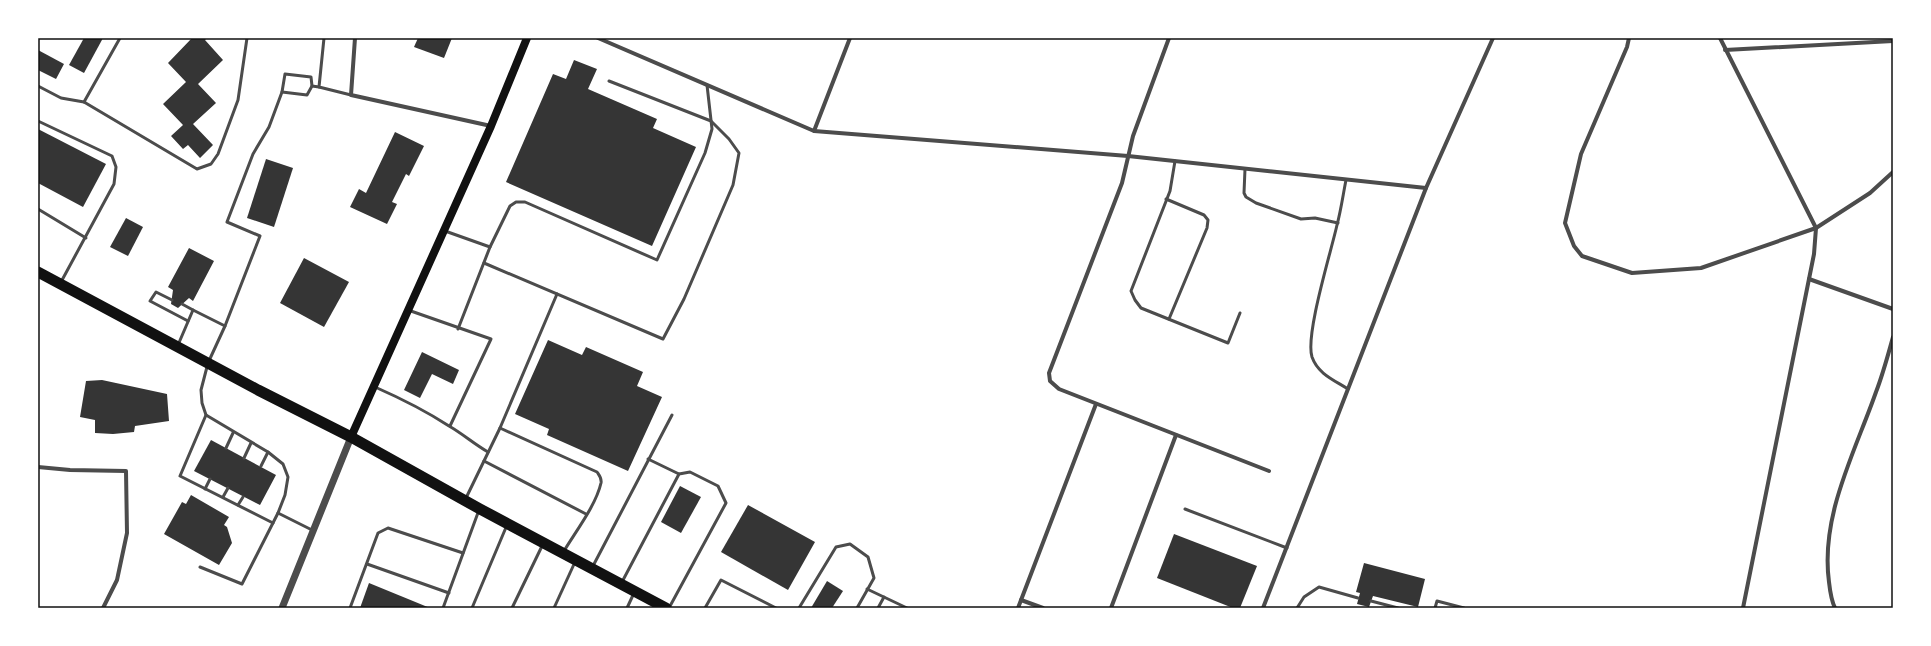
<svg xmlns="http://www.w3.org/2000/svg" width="1931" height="646" font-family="'Libre Baskerville',serif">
  <rect width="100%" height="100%" fill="#fff"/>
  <g fill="#353535">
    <path d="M 84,38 L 103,38 L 84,73 L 69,65 Z"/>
    <path d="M 192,38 L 207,38 L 205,40 L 223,60 L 198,84 L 216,103 L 193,124 L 213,145 L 200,158 L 188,145 L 183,149 L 171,136 L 183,125 L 163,104 L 186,82 L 168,63 Z"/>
    <path d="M 418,38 L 452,38 L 444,58 L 414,47 Z"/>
    <path d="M 38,50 L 64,64 L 56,79 L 38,70 Z"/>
    <path d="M 574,60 L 597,69 L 588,89 L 657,119 L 653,128 L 696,147 L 652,246 L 506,182 L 553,74 L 566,79 Z"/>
    <path d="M 38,129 L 106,164 L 83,207 L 38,183 Z"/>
    <path d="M 395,132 L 424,146 L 409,176 L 406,174 L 392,202 L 397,204 L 387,224 L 350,207 L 359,189 L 366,193 Z"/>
    <path d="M 266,159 L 293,168 L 274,227 L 247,218 Z"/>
    <path d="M 126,218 L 143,227 L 128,256 L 110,247 Z"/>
    <path d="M 189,248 L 214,261 L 193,301 L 189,298 L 178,308 L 171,304 L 173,290 L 168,287 Z"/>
    <path d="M 304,258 L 349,282 L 324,327 L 280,303 Z"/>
    <path d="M 548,340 L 582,355 L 586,347 L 643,372 L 637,386 L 662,397 L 628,471 L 547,435 L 549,429 L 515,414 Z"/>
    <path d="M 422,352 L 459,370 L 453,384 L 432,374 L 420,398 L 404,390 Z"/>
    <path d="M 102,380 L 167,394 L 169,421 L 135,426 L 134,432 L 113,434 L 95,433 L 95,420 L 80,417 L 86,381 Z"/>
    <path d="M 211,440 L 276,475 L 260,505 L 194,471 Z"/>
    <path d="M 680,486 L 701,497 L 681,533 L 661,522 Z"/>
    <path d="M 191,495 L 229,517 L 224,525 L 227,527 L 232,543 L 219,565 L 164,534 L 182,502 L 186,504 Z"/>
    <path d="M 748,505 L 815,542 L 788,590 L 721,552 Z"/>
    <path d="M 1174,534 L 1257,566 L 1240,608 L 1233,608 L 1157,578 Z"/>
    <path d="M 1364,563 L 1425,579 L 1418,607 L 1373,596 L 1369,607 L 1357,604 L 1360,593 L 1356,592 Z"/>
    <path d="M 827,581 L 843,591 L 832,608 L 811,608 Z"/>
    <path d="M 369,583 L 430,608 L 360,608 Z"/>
  </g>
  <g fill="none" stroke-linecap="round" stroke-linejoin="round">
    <g stroke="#4c4c4c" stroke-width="3">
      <path d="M 120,38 L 84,102 L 197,169 L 211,164 L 218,154 L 238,100 L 247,38"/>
      <path d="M 324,38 L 319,87 L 351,95"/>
      <path d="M 38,86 L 61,98 L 84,102"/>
      <path d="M 312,86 L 311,77 L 285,74 L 282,92 L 269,127 L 253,154 L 227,222 L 260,236 L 225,326 L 208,363 L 201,390 L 202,403 L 206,415 L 268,452 L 283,464 L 288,477 L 285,495 L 278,513 L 312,530"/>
      <path d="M 282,92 L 307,95 L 312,86 L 319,87"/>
      <path d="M 38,121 L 112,156 L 116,167 L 114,184 L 61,282"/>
      <path d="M 1175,161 L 1170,191 L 1131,291 L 1135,300 L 1141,308 L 1228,343 L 1240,313"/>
      <path d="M 1245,169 L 1244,193 L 1246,197 L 1256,203 L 1301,219 L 1315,218 L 1338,223"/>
      <path d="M 1346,180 C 1343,195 1341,210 1337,225 C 1331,252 1305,335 1312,357 C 1318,374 1334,380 1348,389"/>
      <path d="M 1166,199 L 1204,215 L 1208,220 L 1207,228 L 1169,319"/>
      <path d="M 38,209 L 86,238"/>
      <path d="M 445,231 L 490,247 L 458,329"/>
      <path d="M 490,247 L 510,206 L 516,202 L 525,202 L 657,260 L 705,153 L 712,129 L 707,85"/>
      <path d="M 484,263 L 663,339 L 684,299 L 733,185 L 739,153 L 729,139 L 711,121 L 609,81"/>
      <path d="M 172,300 L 156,292 L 150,301 L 188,321"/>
      <path d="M 182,304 L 193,310"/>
      <path d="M 408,310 L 491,339 L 450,426"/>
      <path d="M 178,345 L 193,310 L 225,326"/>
      <path d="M 375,387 C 400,398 426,411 449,426 C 463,434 474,444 488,452"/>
      <path d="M 206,415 L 180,476 L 273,523"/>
      <path d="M 500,428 L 557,294"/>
      <path d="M 226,448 L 233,433"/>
      <path d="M 244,458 L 251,443"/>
      <path d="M 648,459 L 679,474"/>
      <path d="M 484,461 L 586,514"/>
      <path d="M 261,466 L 268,452"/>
      <path d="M 205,489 L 210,479"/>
      <path d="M 223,497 L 228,488"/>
      <path d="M 466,498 L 500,428 L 597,472 C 599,475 602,478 601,483 C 596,505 576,531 564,551"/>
      <path d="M 238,505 L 243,497"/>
      <path d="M 1185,509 L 1287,548"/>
      <path d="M 367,564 L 449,593"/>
      <path d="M 593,566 L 672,415"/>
      <path d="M 200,567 L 242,584 L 278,513"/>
      <path d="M 622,582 L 679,474 L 690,472 L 718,486 L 726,503 L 669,608"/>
      <path d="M 867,589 L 907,608"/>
      <path d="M 1371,601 L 1398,608"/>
      <path d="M 350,608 L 378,533 L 388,528 L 463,553"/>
      <path d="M 443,608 L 479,510"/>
      <path d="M 472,608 L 507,525"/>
      <path d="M 512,608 L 543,544"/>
      <path d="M 554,608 L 575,562"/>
      <path d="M 627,608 L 634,593"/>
      <path d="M 705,608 L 721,580 L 776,608"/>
      <path d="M 799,608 L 836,547 L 850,544 L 868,557 L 874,578 L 857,608"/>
      <path d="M 878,608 L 884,597"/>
      <path d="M 1297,608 L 1304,597 L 1319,587 L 1358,598"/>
      <path d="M 1435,608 L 1437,601 L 1464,608"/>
    </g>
    <g stroke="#4c4c4c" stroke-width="4">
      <path d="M 355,38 L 351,95 L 491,126"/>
      <path d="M 598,38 L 814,131 L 1128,156 L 1426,188"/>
      <path d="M 1169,38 L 1133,136 L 1122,183 L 1049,373 L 1050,381 L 1059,389 L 1269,471"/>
      <path d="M 1629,38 L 1627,47 L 1581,154 L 1565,223 L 1574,246 L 1582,256 L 1632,273 L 1701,268 L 1816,228 L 1870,193 L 1893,172"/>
      <path d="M 1720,38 L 1816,228 L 1814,254 L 1743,608"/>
      <path d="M 1725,50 L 1893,41"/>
      <path d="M 814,131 L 850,38"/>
      <path d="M 1809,279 L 1893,309"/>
      <path d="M 38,467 L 70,470 L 126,471 L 127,533 L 117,580 L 103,608"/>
      <path d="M 1021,600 L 1043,608"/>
      <path d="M 1018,608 L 1096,404"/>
      <path d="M 1111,608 L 1176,435"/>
      <path d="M 1263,608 L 1426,188 L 1493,38"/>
      <path d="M 1835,608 C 1831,600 1830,591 1829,582 C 1820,516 1855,452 1876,392 C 1883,374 1888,355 1893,337"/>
    </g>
    <path stroke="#4c4c4c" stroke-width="7" d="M 282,608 L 351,437"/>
    <path stroke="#111" stroke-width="8" d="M 351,437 L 491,126 L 527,38"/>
    <path stroke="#111" stroke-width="11" d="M 38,272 L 258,390 L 351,437 L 480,509 L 666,608"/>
  </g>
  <rect width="1931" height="646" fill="none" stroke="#ffffff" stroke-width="78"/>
  <rect x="39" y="39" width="1853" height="568" fill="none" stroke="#111" stroke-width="1.5"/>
</svg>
